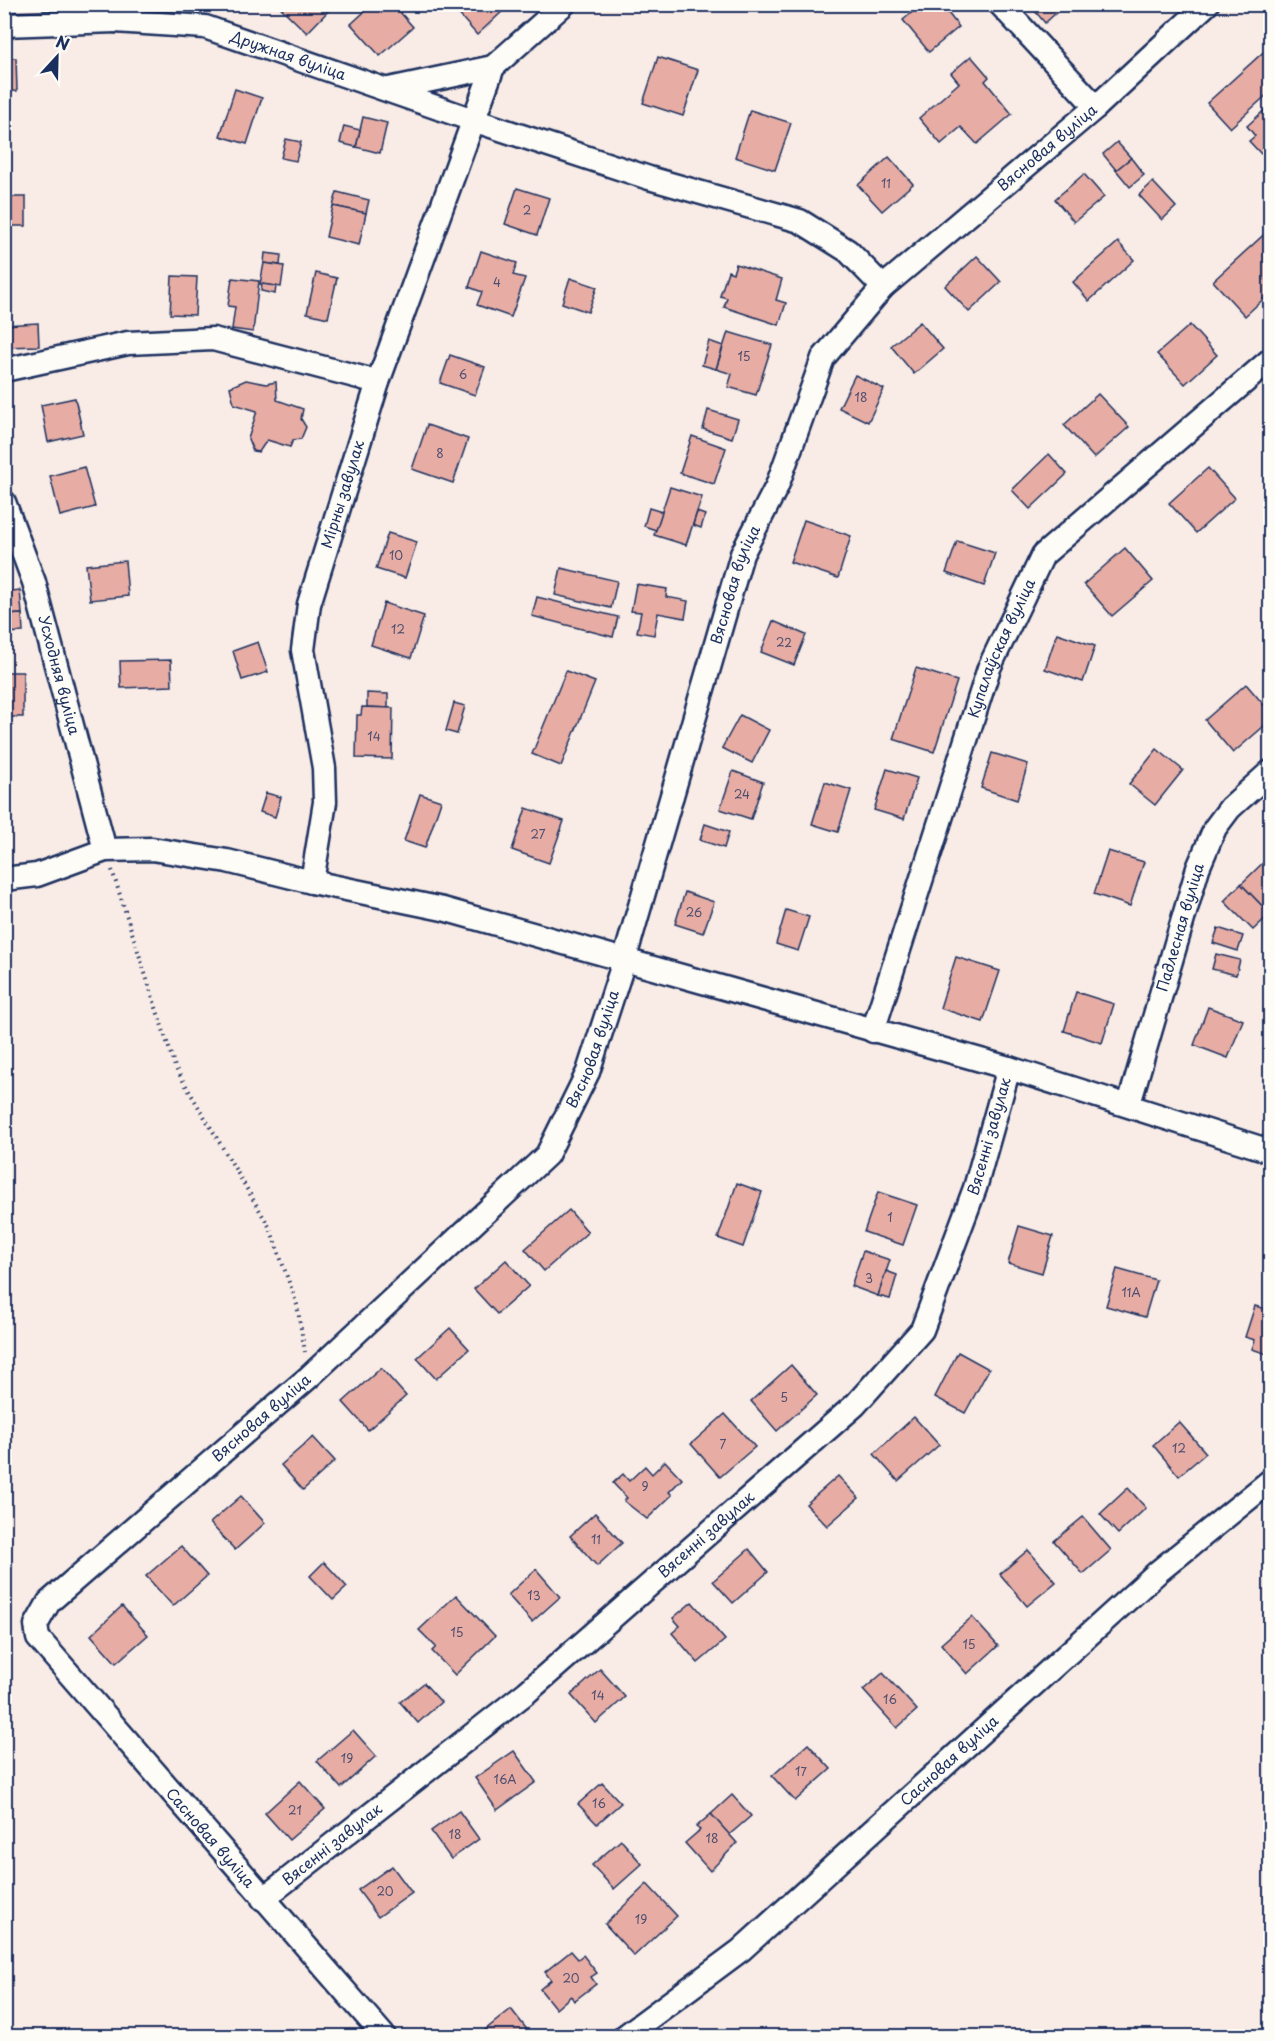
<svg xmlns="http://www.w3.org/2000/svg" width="1275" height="2041" font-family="'Playpen Sans',sans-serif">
  <rect width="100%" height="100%" fill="#f9ece6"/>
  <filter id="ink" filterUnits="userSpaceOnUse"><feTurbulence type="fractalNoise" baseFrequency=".0167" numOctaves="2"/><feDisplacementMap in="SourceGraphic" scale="12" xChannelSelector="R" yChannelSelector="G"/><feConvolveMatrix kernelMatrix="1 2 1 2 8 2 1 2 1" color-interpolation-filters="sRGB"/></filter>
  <g filter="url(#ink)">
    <g fill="#e7ada4" stroke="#1b2f5e" stroke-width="1.5">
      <path d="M 285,4 L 329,4 L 332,7 L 307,33 L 281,8 Z"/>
      <path d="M 373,4 L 393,4 L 413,27 L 380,56 L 351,24 Z"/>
      <path d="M 450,4 L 499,4 L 504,10 L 477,35 Z"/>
      <path d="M 922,4 L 941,4 L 959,27 L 929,52 L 903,20 Z"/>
      <path d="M 1029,4 L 1066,4 L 1045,23 Z"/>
      <path d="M 1269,47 L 1270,92 L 1230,128 L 1207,103 Z"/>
      <path d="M 971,56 L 989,77 L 985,81 L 1012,114 L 977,144 L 961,127 L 941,144 L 919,118 L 959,83 L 951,73 Z"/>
      <path d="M 658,57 L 698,70 L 683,116 L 643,103 Z"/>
      <path d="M 4,58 L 16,58 L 17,91 L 4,92 Z"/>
      <path d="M 235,89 L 262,98 L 247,144 L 220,136 Z"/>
      <path d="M 1270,105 L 1270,146 L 1261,154 L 1249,141 L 1255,136 L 1247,126 Z"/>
      <path d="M 750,110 L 791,123 L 775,170 L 735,157 Z"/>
      <path d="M 363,117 L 387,123 L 380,153 L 356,147 Z"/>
      <path d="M 344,126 L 360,130 L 356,147 L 340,143 Z"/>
      <path d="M 286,139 L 301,142 L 296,161 L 281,158 Z"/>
      <path d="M 1117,142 L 1131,158 L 1116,170 L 1103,154 Z"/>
      <path d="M 889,157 L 913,184 L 882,211 L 858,185 Z"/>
      <path d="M 1131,158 L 1144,175 L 1130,187 L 1116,170 Z"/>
      <path d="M 1084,174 L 1104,197 L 1074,222 L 1055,199 Z"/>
      <path d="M 1153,182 L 1176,207 L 1162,220 L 1139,195 Z"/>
      <path d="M 517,188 L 549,198 L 537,235 L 505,224 Z"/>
      <path d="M 337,192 L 369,200 L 366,213 L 333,206 Z"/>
      <rect x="4" y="197" width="22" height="29"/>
      <path d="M 333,206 L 366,213 L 359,245 L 326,237 Z"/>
      <path d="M 1270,229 L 1270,293 L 1245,316 L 1213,281 Z"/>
      <path d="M 1118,242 L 1134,260 L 1089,301 L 1073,282 Z"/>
      <path d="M 481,251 L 517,263 L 513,275 L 525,278 L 511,317 L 477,305 L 482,292 L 469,287 Z"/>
      <path d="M 265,253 L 281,255 L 280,265 L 264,263 Z"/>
      <path d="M 977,256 L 1001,282 L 969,312 L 945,286 Z"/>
      <path d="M 264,263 L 284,266 L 281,287 L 260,284 Z"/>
      <path d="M 736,264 L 782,279 L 776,300 L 786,303 L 779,325 L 724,307 L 727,298 L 720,296 L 728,271 L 733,273 Z"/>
      <path d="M 316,273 L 337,278 L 328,318 L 307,313 Z"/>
      <path d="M 172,276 L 197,277 L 195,315 L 170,314 Z"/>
      <path d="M 232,278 L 259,281 L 253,332 L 232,329 L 235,307 L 228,306 Z"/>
      <path d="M 570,278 L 597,287 L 588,312 L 562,303 Z"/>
      <path d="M 262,284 L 276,286 L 275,294 L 261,291 Z"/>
      <path d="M 920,322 L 943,349 L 914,374 L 891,346 Z"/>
      <path d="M 38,323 L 39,346 L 4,347 L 4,325 Z"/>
      <path d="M 1190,325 L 1217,355 L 1185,384 L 1157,354 Z"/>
      <path d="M 728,332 L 772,345 L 756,395 L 728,387 L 732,374 L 716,369 Z"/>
      <path d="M 709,341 L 723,346 L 716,369 L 702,365 Z"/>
      <path d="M 450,355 L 485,367 L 475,395 L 440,383 Z"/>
      <path d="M 855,375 L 884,389 L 868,422 L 839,408 Z"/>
      <path d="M 246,380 L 266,384 L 276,382 L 277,400 L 303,409 L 301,419 L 306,427 L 301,439 L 293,440 L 290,447 L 267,440 L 259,452 L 253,451 L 248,439 L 257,411 L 234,404 L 230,387 Z"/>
      <path d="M 1098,394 L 1129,427 L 1094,458 L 1064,425 Z"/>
      <path d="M 75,398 L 83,434 L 48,442 L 41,405 Z"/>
      <path d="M 708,410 L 738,419 L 732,438 L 703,429 Z"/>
      <path d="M 427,425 L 468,439 L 453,483 L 412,469 Z"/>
      <path d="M 692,436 L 726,448 L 714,484 L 680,473 Z"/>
      <path d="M 1049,454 L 1067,474 L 1030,509 L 1012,490 Z"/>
      <path d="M 84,467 L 95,507 L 60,516 L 50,476 Z"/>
      <path d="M 1208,468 L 1235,498 L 1196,533 L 1169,503 Z"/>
      <path d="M 670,487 L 702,497 L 686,545 L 654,535 Z"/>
      <path d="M 649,508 L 662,512 L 656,530 L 644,526 Z"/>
      <path d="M 697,512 L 705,515 L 701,528 L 693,525 Z"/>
      <path d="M 804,520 L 851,536 L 838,578 L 790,562 Z"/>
      <path d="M 388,533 L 417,542 L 405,578 L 376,569 Z"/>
      <path d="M 957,541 L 995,553 L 984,586 L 946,573 Z"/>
      <path d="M 1125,548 L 1153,581 L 1112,616 L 1084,584 Z"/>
      <path d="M 125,561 L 128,596 L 90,600 L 86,565 Z"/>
      <path d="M 561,568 L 617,581 L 611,608 L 555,595 Z"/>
      <path d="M 636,584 L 667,589 L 666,597 L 688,601 L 685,618 L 658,613 L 654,635 L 637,632 L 641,612 L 631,611 Z"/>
      <path d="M 20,590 L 22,614 L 4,615 L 4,592 Z"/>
      <path d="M 537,597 L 618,617 L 613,637 L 532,616 Z"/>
      <path d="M 384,603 L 424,616 L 411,658 L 371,645 Z"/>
      <path d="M 22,614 L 23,632 L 4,633 L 4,615 Z"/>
      <path d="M 773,621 L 806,635 L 794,665 L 761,652 Z"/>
      <path d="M 1057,633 L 1095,646 L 1083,682 L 1045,669 Z"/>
      <path d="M 258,642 L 268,672 L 242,680 L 233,651 Z"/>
      <path d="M 171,660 L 172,686 L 121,688 L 120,661 Z"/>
      <path d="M 916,668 L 957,681 L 934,752 L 893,739 Z"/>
      <path d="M 566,671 L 595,682 L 561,766 L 532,754 Z"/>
      <rect x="4" y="672" width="19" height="45"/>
      <path d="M 1246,684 L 1270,712 L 1270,721 L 1233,753 L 1205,720 Z"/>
      <path d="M 367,693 L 388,694 L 388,708 L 367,707 Z"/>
      <path d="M 454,703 L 465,706 L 457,734 L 446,731 Z"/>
      <path d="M 362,707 L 393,708 L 392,759 L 356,758 L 357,715 L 361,715 Z"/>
      <path d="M 740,715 L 769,730 L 752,763 L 722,748 Z"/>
      <path d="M 1157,749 L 1183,770 L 1155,805 L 1129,784 Z"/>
      <path d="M 992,753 L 1028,764 L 1017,800 L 981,788 Z"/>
      <path d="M 887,769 L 917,778 L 904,819 L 874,810 Z"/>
      <path d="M 733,771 L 763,782 L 751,819 L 720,809 Z"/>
      <path d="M 825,782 L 851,790 L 838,832 L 812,824 Z"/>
      <path d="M 266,793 L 281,797 L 275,817 L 260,812 Z"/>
      <path d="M 420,794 L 441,801 L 425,848 L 404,841 Z"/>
      <path d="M 526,808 L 564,821 L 549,863 L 512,850 Z"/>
      <path d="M 705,824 L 729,832 L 724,848 L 700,840 Z"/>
      <path d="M 1108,851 L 1144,862 L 1130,906 L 1094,894 Z"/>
      <path d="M 1270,856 L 1270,914 L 1241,884 Z"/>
      <path d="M 1241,884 L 1270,914 L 1253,930 L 1224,901 Z"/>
      <path d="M 685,892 L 714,902 L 703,933 L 675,924 Z"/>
      <path d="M 786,910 L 809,917 L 798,951 L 776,944 Z"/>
      <path d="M 1218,928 L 1243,936 L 1238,951 L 1213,943 Z"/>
      <path d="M 1216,954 L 1240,960 L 1236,975 L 1212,969 Z"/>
      <path d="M 956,957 L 1000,971 L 983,1022 L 940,1008 Z"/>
      <path d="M 1076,992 L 1114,1004 L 1102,1043 L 1064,1031 Z"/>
      <path d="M 1208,1007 L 1243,1020 L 1228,1058 L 1194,1045 Z"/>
      <path d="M 737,1183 L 762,1192 L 743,1247 L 718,1238 Z"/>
      <path d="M 878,1192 L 917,1205 L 903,1245 L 864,1232 Z"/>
      <path d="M 569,1210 L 588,1232 L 544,1271 L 525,1249 Z"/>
      <path d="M 1019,1226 L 1053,1236 L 1042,1273 L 1008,1263 Z"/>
      <path d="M 863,1251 L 890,1260 L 878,1296 L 851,1286 Z"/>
      <path d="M 506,1260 L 529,1286 L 497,1314 L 474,1289 Z"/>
      <path d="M 1117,1269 L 1156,1280 L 1145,1317 L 1106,1306 Z"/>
      <path d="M 886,1271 L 897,1275 L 890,1299 L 878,1296 Z"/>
      <path d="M 1255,1306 L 1270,1310 L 1270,1355 L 1252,1349 L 1255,1340 L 1245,1337 Z"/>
      <path d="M 450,1328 L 469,1349 L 436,1379 L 417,1358 Z"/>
      <path d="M 958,1352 L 989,1369 L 965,1413 L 935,1397 Z"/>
      <path d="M 791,1365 L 817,1395 L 777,1431 L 751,1401 Z"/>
      <path d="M 381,1368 L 406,1396 L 368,1430 L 343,1402 Z"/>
      <path d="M 725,1414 L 755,1447 L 720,1477 L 691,1444 Z"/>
      <path d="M 914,1417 L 939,1445 L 898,1481 L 874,1454 Z"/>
      <path d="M 1179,1422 L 1206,1453 L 1179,1476 L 1153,1445 Z"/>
      <path d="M 313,1437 L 335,1461 L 303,1490 L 281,1465 Z"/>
      <path d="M 665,1461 L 682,1479 L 669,1492 L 672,1495 L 647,1519 L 624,1501 L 627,1498 L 613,1483 L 623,1474 L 629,1481 L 645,1466 L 652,1474 Z"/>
      <path d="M 838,1476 L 859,1498 L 827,1526 L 806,1504 Z"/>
      <path d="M 1128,1488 L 1146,1508 L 1118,1534 L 1100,1514 Z"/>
      <path d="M 241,1496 L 265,1523 L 235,1550 L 210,1523 Z"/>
      <path d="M 595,1513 L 622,1543 L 597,1566 L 570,1536 Z"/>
      <path d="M 1083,1517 L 1111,1550 L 1083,1574 L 1054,1541 Z"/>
      <path d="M 181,1546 L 207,1576 L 173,1606 L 146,1576 Z"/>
      <path d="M 749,1549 L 768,1572 L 733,1603 L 713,1581 Z"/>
      <path d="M 1028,1550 L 1056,1582 L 1027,1606 L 1000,1574 Z"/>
      <path d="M 324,1562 L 347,1587 L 333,1600 L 310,1576 Z"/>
      <path d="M 536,1569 L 560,1597 L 532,1622 L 508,1595 Z"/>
      <path d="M 456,1595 L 495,1636 L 455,1675 L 432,1651 L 436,1647 L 419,1630 Z"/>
      <path d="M 692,1602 L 725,1640 L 698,1663 L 672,1633 L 680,1626 L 673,1618 Z"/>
      <path d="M 122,1606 L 148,1635 L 116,1663 L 91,1635 Z"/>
      <path d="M 972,1617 L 998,1646 L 967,1674 L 941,1644 Z"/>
      <path d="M 600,1669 L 625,1697 L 596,1723 L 571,1695 Z"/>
      <path d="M 883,1673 L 917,1710 L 897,1728 L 863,1690 Z"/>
      <path d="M 424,1683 L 441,1702 L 418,1723 L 400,1702 Z"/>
      <path d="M 353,1730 L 376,1756 L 341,1788 L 317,1761 Z"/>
      <path d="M 808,1744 L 831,1769 L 795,1801 L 772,1776 Z"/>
      <path d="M 514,1751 L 536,1782 L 497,1810 L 475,1778 Z"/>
      <path d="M 300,1781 L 325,1809 L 289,1840 L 265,1813 Z"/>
      <path d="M 602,1783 L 621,1803 L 597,1824 L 578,1804 Z"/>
      <path d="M 732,1795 L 751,1816 L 729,1835 L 711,1814 Z"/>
      <path d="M 459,1811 L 479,1839 L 451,1859 L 431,1831 Z"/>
      <path d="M 711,1814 L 737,1843 L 710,1871 L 685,1843 L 700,1830 L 696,1827 Z"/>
      <path d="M 621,1840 L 642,1864 L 614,1889 L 592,1865 Z"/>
      <path d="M 392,1866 L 412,1893 L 378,1917 L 358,1890 Z"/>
      <path d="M 647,1884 L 677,1916 L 634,1956 L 605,1924 Z"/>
      <path d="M 571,1951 L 578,1959 L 583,1955 L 597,1973 L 591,1977 L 596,1984 L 574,2001 L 571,1996 L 556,2009 L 540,1989 L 551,1980 L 545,1972 Z"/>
      <path d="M 511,2009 L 532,2036 L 482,2036 L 480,2034 Z"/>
    </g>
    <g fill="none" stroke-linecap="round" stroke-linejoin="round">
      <defs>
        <g id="minor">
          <path id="s1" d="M 120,4 L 115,21 L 205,27 L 473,120 L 649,178 L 800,221 L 848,251 L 883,287"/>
          <path d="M 1000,4 L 1096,107"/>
          <path d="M 4,25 L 115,21"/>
          <path d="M 389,89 L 493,67"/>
          <path d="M 4,370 L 128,343 L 213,339 L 378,382"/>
          <path id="s2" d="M 4,502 L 34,582 L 105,850"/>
          <path d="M 4,879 L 37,875 L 105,850 L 152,849 L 227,861 L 312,882 L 443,909 L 1009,1068 L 1270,1151"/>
          <path id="s3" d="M 312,882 L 325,802 L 324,768 L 303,650 L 309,604 L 378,382 L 493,67 L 564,4"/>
          <path id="s4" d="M 873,1031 L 989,668 L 1043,555 L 1270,360"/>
          <path id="s5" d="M 1129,1104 L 1198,868 L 1215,828 L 1230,808 L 1270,772"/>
          <path id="s6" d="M 263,1899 L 527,1692 L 855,1405 L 922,1330 L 975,1188 L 1009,1068"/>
          <path id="s7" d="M 384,2036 L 38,1638 L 36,1625 L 49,1602 L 309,1377 L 547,1155 L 588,1072 L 624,961 L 742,554 L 777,486 L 823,358 L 883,287 L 1096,107 L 1207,4"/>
          <path id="s8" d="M 625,2036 L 741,1950 L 1159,1571 L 1270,1481"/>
        </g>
      </defs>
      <use href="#minor" stroke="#1b2f5e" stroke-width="27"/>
      <path stroke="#1b2f5e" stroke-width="4" stroke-dasharray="1.5 4.5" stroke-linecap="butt" d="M 112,870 L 175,1067 L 270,1228 L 297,1305 L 305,1352"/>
      <use href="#minor" stroke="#fdfcf7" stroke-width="22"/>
    </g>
  </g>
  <g text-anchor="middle" stroke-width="6" stroke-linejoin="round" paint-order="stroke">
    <g font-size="12" fill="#4e4e70">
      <text x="886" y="188">11</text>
      <text x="527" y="215">2</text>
      <text x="497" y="287">4</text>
      <text x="744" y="361">15</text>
      <text x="463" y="379">6</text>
      <text x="861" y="402">18</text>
      <text x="440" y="458">8</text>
      <text x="396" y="560">10</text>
      <text x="398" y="634">12</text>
      <text x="784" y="647">22</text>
      <text x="374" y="741">14</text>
      <text x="742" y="799">24</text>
      <text x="538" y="839">27</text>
      <text x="694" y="917">26</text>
      <text x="890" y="1222">1</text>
      <text x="869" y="1283">3</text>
      <text x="1131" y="1297">11А</text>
      <text x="784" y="1402">5</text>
      <text x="723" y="1449">7</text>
      <text x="1179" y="1453">12</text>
      <text x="645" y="1491">9</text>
      <text x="596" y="1544">11</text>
      <text x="534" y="1600">13</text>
      <text x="457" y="1637">15</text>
      <text x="969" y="1649">15</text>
      <text x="598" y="1700">14</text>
      <text x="890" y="1704">16</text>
      <text x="347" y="1763">19</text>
      <text x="801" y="1776">17</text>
      <text x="505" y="1784">16А</text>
      <text x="599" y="1808">16</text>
      <text x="295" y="1815">21</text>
      <text x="455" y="1839">18</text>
      <text x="712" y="1843">18</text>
      <text x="385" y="1896">20</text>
      <text x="641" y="1924">19</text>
      <text x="571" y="1983">20</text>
    </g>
    <g font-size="15" fill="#1b2f5e" stroke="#fdfcf7">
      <text dy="5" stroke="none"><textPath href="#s1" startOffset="196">Дружная вуліца</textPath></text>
      <text dy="5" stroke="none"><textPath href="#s7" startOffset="2390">Вясновая вуліца</textPath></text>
      <text dy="5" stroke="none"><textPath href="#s3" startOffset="396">Мірны завулак</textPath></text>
      <text dy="5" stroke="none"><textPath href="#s7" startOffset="1838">Вясновая вуліца</textPath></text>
      <text dy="5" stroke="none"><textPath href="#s4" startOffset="404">Купалаўская вуліца</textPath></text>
      <text dy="5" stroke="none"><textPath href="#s2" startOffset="182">Усходняя вуліца</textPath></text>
      <text dy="5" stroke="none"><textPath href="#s5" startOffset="184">Падлесная вуліца</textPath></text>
      <text dy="5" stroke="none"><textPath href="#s7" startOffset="1352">Вясновая вуліца</textPath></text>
      <text dy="5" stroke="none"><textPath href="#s6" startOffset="1077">Вясенні завулак</textPath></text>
      <text dy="5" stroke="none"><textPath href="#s7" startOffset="848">Вясновая вуліца</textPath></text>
      <text dy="5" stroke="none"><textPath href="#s6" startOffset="574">Вясенні завулак</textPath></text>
      <text dy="5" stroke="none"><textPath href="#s8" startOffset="426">Сасновая вуліца</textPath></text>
      <text transform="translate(210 1838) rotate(49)" y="5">Сасновая вуліца</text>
      <text dy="5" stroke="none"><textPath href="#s6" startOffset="88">Вясенні завулак</textPath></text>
    </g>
  </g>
  <rect width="1275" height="2041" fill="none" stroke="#fdfcf7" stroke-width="24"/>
  <rect x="12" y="12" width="1251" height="2017" fill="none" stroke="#1b2f5e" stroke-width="2" filter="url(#ink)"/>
  <g transform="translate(57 57) rotate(22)" stroke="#fdfcf7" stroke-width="4.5" paint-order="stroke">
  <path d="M0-4.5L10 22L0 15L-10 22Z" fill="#1b2f5e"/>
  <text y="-9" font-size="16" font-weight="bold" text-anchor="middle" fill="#1b2f5e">N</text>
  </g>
</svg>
